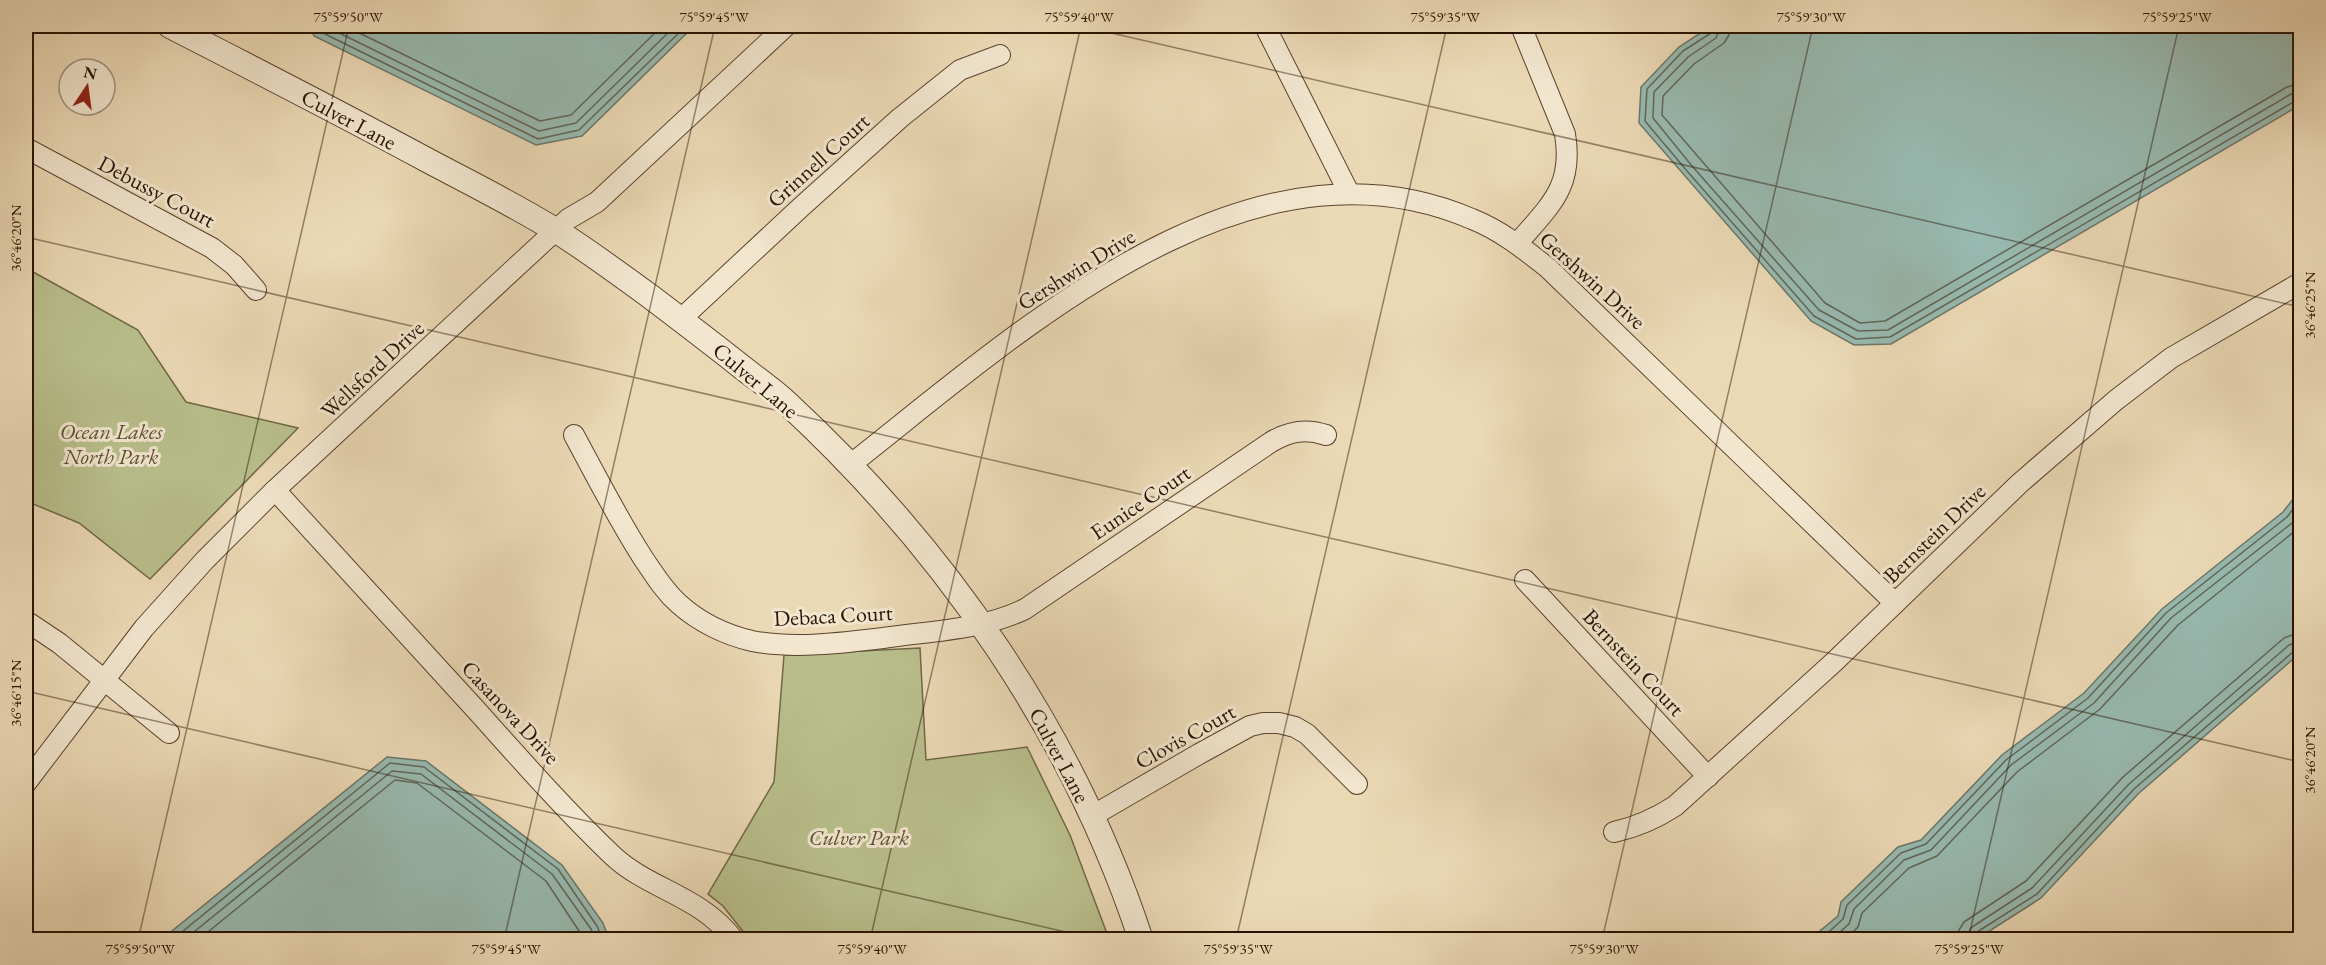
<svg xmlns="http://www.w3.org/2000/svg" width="2326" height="965" font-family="'EB Garamond',serif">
  <rect width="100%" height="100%" fill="#ebd9b5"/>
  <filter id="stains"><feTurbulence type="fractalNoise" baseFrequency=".00333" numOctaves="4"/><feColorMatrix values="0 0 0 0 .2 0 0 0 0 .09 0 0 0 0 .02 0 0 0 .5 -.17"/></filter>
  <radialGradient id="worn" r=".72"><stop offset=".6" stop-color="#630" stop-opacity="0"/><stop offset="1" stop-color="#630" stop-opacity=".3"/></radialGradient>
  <g fill="#b8bf8c" stroke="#706846" stroke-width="1.5">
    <path d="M 26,268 L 138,330 L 186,402 L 298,428 L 150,579 L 79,523 L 26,501 Z"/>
    <path d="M 920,648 L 926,760 L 1027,747 L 1070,835 L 1109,939 L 749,939 L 723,906 L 708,894 L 774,782 L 784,655 Z"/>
  </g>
  <g fill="#98bab1" stroke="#6c776a" stroke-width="1.5">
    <path d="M 309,26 L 694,26 L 582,136 L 536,145 L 314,36 Z"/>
    <path d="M 1711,26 L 2300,26 L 2300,105 L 1891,344 L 1854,345 L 1811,321 L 1639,123 L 1641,87 L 1679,47 Z"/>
    <path d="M 2300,490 L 2300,653 L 2138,794 L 2041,898 L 1977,939 L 1810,939 L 1838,916 L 1841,902 L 1898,847 L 1921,840 L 2002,755 L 2084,693 L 2162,609 L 2283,512 Z"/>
    <path d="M 387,757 L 426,761 L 562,865 L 603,923 L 609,939 L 162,939 Z"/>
  </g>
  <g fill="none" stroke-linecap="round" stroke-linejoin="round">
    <g stroke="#606658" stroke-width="1.5">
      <path d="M 315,26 L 319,31 L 538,139 L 579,130 L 686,26"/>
      <path d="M 325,26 L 539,131 L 576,123 L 675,26"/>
      <path d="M 345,26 L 540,121 L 571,115 L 662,26"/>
      <path d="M 1713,26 L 1711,33 L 1683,51 L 1647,89 L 1645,121 L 1687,171 L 1814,316 L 1856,339 L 1890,337 L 2295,101 L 2300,100"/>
      <path d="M 1721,26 L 1716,38 L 1688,57 L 1654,92 L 1653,118 L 1692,166 L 1819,310 L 1858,331 L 1888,330 L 2291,94 L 2300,92"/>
      <path d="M 1730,26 L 1729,35 L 1724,43 L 1694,64 L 1663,96 L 1662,115 L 1825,303 L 1860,323 L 1885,321 L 2287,87 L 2300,83"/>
      <path d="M 172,940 L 390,763 L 424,767 L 558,869 L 597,926 L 603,940"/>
      <path d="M 184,940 L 392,771 L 421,774 L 552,874 L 591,929 L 595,940"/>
      <path d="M 198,940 L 395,780 L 417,783 L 546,881 L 585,940"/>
      <path d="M 1820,940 L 1843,919 L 1847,905 L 1901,853 L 1926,844 L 2006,760 L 2088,698 L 2166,613 L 2287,517 L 2300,500"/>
      <path d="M 1831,940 L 1849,924 L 1854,909 L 1904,860 L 1931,850 L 2011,765 L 2094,703 L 2171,618 L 2292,523 L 2300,512"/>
      <path d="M 1845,940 L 1858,927 L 1862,913 L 1909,868 L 1937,856 L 2017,772 L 2100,709 L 2178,625 L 2300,527"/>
      <path d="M 1958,940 L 1959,930 L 1964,922 L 2026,881 L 2123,777 L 2284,638 L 2300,632"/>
      <path d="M 1967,940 L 1968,933 L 1972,927 L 2032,888 L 2129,784 L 2289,645 L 2300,642"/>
      <path d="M 1974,940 L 1977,932 L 2037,894 L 2134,789 L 2294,651 L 2300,649"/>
    </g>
    <defs>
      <g id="minor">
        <path d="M 1265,26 L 1349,193"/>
        <path d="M 26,148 L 212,248 L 234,265 L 256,290"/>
        <path d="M 1517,244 C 1549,206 1574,188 1565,134 L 1521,26"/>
        <path d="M 681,319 L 800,208 L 900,118 L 960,70 L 1000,55"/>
        <path d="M 574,435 C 596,476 618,519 643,558 C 654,574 664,591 679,604 C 699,622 726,635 752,641 C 792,649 843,643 883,638 C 930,631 982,630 1025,609 L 1271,442 C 1289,431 1306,428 1326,435"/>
        <path d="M 850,465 C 1015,336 1245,121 1472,219 C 1500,230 1524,249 1548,268 L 1895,603"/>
        <path d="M 275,490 C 343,564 410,638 478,712 C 521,760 565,810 612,855 C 649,890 700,895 734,940"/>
        <path d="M 1525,580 L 1708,777"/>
        <path d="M 26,621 L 59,643 L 169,733"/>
        <path d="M 26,783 L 144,628 L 205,560 L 275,490 L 568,219 L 597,202 L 786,26"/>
        <path d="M 1092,816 L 1199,754 L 1250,726 L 1263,723 L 1279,723 L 1295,727 L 1307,734 L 1357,784"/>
        <path d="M 1614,832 C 1637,827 1655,819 1675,806 L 1834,662 L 2020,483 L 2116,400 L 2171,358 L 2300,283"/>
      </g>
      <path id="tertiary" d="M 170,26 C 256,70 342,114 427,160 C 472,184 517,206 560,233 C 591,253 621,275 651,297 C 680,319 709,341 738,364 C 754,377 772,389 787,403 C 946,550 1073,733 1141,940"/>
    </defs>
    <use href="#minor" stroke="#5a442d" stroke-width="22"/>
    <use href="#tertiary" stroke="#5a442d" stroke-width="26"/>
    <use href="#minor" stroke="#f2e6cf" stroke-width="20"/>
    <use href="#tertiary" stroke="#f2e6cf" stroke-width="24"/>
  </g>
  <path fill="none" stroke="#291200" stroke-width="1.5" stroke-opacity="0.45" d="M 1081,26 L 2300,307M 26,237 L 2300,762M 26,691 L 1100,940M 138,940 L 349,26M 504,940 L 715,26M 870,940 L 1081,26M 1236,940 L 1447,26M 1602,940 L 1813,26M 1968,940 L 2179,26"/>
  <g text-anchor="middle" stroke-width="6" stroke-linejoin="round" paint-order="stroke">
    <g font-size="22" fill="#291200" stroke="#f2e6cf">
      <text transform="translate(349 119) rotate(28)" y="8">Culver Lane</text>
      <text transform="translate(818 160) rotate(-42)" y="8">Grinnell Court</text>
      <text transform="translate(157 191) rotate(28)" y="8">Debussy Court</text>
      <text transform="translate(1076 269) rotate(-32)" y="8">Gershwin Drive</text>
      <text transform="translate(1593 280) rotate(42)" y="8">Gershwin Drive</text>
      <text transform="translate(372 369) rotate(-43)" y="8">Wellsford Drive</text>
      <text transform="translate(756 380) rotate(40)" y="8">Culver Lane</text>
      <text transform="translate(1140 502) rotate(-34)" y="8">Eunice Court</text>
      <text transform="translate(1934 533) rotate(-44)" y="8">Bernstein Drive</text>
      <text transform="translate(833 615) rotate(-3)" y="8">Debaca Court</text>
      <text transform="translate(1634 662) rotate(47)" y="8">Bernstein Court</text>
      <text transform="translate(511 712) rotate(47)" y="8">Casanova Drive</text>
      <text transform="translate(1185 736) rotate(-29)" y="8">Clovis Court</text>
      <text transform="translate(1060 755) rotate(62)" y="8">Culver Lane</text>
    </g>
    <g font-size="22" font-style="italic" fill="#5b4f31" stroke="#f2e6cf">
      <text x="111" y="439">Ocean Lakes<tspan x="111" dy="25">North Park</tspan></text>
      <text x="859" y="845">Culver Park</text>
    </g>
  </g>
  <rect width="2326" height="965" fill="none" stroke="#ebd9b5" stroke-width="66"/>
  <g transform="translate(87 87) rotate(13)"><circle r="28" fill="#f2e6cf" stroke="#a2917c" stroke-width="1.5"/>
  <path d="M0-4.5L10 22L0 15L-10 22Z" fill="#8f2418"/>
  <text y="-9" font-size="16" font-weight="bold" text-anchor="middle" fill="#291200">N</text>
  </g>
  <rect x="33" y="33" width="2260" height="899" fill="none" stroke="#291200" stroke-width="2"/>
  <g font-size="15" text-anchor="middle" fill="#291200">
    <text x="348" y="22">75°59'50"W</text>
    <text x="714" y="22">75°59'45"W</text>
    <text x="1079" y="22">75°59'40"W</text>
    <text x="1445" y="22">75°59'35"W</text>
    <text x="1811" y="22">75°59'30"W</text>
    <text x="2177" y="22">75°59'25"W</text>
    <text transform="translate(16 238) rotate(-90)" y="5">36°46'20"N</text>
    <text transform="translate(2310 305) rotate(-90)" y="5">36°46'25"N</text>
    <text transform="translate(16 693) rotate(-90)" y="5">36°46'15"N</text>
    <text transform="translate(2310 760) rotate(-90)" y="5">36°46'20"N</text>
    <text x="140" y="954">75°59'50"W</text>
    <text x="506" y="954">75°59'45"W</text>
    <text x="872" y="954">75°59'40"W</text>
    <text x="1238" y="954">75°59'35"W</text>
    <text x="1604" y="954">75°59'30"W</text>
    <text x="1969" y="954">75°59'25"W</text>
  </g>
  <rect width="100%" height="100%" filter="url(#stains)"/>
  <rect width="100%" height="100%" fill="url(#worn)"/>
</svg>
